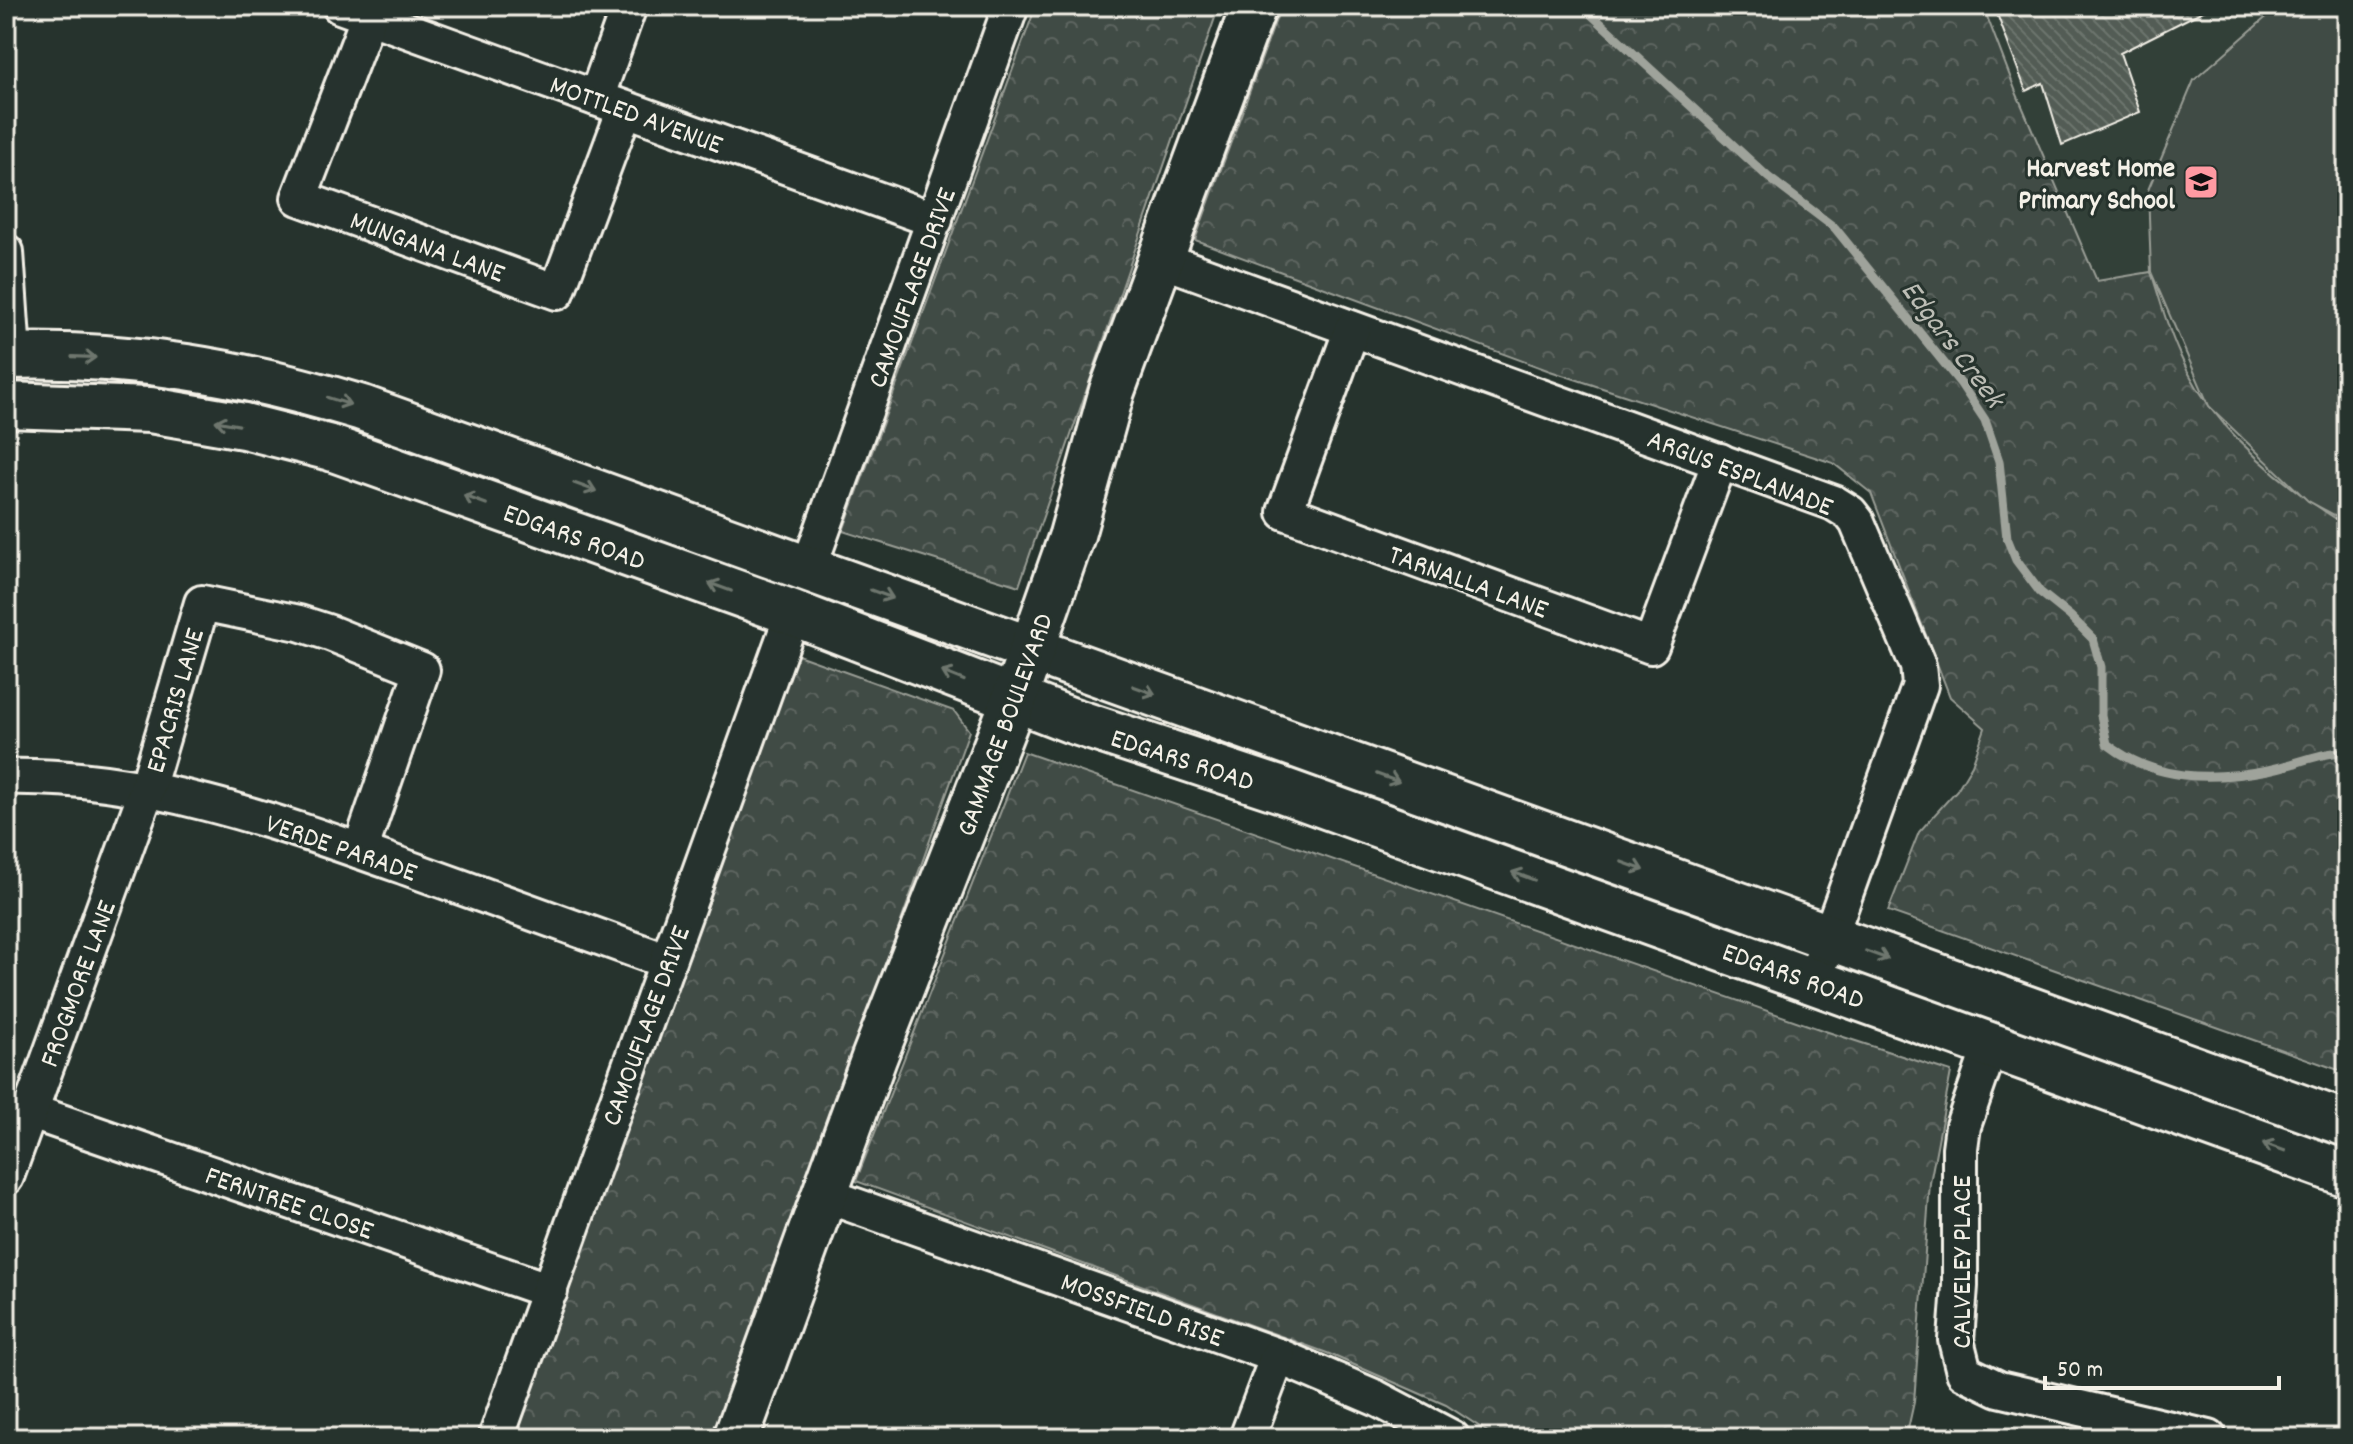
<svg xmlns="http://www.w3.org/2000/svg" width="2353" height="1444" font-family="Dekko,sans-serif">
  <defs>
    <pattern id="park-crowns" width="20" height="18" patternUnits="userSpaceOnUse" patternTransform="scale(2)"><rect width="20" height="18" fill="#414b45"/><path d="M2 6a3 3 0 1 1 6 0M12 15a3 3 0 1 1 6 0" fill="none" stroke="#5d6560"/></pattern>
    <pattern id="building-back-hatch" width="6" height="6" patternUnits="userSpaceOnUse" patternTransform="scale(2)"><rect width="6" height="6" fill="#525c55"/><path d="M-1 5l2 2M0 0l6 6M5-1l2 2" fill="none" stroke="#6c746d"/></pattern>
  </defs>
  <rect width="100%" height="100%" fill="#26332d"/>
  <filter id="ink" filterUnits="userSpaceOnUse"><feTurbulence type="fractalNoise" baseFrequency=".0125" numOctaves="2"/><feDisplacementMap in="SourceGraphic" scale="16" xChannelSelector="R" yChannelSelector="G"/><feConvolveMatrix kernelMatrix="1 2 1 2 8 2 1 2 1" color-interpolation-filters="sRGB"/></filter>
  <g filter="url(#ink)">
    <path fill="#333f39" d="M 1983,6 L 2347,6 L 2347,526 L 2273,475 L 2209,406 L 2178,352 L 2151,272 L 2097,281 L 2016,92 Z"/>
    <g fill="url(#park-crowns)" stroke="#9a9e96" stroke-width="2">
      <path d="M 1036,6 L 1219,6 L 1019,586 L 843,531 Z"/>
      <path d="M 1281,6 L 1983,6 L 2016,92 L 2097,281 L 2151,272 C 2160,299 2167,327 2179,353 C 2210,427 2281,484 2347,526 L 2347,1073 L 1888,911 L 1919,832 L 1957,790 L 1972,765 L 1985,728 L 1950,697 L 1871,493 L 1833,463 L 1550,371 L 1195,240 Z"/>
      <path d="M 795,654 L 954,711 L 969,731 L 818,1154 L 713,1438 L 510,1438 Z"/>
      <path d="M 1024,752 L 1825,1031 L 1951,1072 L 1930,1183 L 1914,1402 L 1906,1438 L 1497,1438 L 1446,1405 L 1327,1353 L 856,1181 Z"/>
    </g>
    <path fill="#414b45" stroke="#9a9e96" stroke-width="2" d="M 2279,6 L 2347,6 L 2347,522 L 2308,501 L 2209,406 L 2151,272 L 2148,190 L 2194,80 Z"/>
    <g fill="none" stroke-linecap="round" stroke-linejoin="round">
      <path stroke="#9fa39b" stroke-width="9" d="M 1582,6 L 1768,177 L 1835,228 L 1961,384 L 1985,420 L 1999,461 L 2007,538 L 2016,560 L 2040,592 L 2070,616 L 2093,639 L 2101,667 L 2101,715 L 2107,744 C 2155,781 2210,781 2268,770 C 2294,765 2320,752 2347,752"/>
    </g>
    <path fill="url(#building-back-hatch)" stroke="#f4f1e8" stroke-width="2" d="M 1994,6 L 2213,6 L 2120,53 L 2140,112 L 2062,145 L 2043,83 L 2026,91 Z"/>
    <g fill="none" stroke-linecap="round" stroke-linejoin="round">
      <defs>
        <g id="street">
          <path d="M 340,6 L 935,220"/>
          <path d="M 369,16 L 299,198 L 557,292 L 625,109"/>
          <path d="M 596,98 L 629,6"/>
          <path d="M 6,252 L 13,355"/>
          <path d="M 1160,259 L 1834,503 L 1850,513 L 1857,522 L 1918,666 L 1920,685 L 1821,961"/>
          <path d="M 1352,329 L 1285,512 L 1651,646 L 1720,461"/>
          <path d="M 809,567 L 1011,6"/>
          <path d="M 6,777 C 146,774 278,822 408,868 C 494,899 580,930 666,961"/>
          <path d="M 1991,1045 L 1963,1126 L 1960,1148 L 1960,1286 L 1956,1340 L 1964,1372 L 1999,1389 L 2209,1438"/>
          <path d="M 29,1111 L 550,1291"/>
          <path d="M 6,1177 L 147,789 L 202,603 L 299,623 L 330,633 L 422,670 L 360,851"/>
          <path d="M 825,1195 L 1278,1356 L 1376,1398 L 1452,1438"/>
          <path d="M 496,1438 L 793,613"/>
          <path d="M 1247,1438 L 1278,1356"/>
        </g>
        <g id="secondary">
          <path d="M 6,356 C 131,352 243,372 362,408 L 2347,1124"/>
          <path d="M 6,405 L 150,410 L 244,426 L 331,448 L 793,613 L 1070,720 L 1279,789 L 2347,1174"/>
          <path d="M 736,1438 L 874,1058 L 1014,700 L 1072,535 L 1112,391 L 1254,6"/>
        </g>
      </defs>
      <use href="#street" stroke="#f4f1e8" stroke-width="40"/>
      <use href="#secondary" stroke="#f4f1e8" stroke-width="50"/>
      <use href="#street" stroke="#26332d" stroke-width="34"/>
      <use href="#secondary" stroke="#26332d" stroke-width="44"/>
    </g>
    <defs><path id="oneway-shaft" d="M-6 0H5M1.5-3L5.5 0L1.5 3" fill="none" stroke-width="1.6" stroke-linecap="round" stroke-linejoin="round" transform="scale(2)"/></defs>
    <g stroke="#6e766e">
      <use href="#oneway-shaft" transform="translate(84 357) rotate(2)"/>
      <use href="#oneway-shaft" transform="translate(339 401) rotate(17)"/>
      <use href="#oneway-shaft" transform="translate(227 423) rotate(-170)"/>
      <use href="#oneway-shaft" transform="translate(585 487) rotate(20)"/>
      <use href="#oneway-shaft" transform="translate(475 500) rotate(-160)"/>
      <use href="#oneway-shaft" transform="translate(720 587) rotate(-160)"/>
      <use href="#oneway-shaft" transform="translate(882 594) rotate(20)"/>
      <use href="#oneway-shaft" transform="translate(953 676) rotate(-158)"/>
      <use href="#oneway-shaft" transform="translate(1144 690) rotate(20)"/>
      <use href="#oneway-shaft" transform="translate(1388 778) rotate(20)"/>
      <use href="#oneway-shaft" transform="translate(1633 866) rotate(20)"/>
      <use href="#oneway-shaft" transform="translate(1523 876) rotate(-160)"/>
      <use href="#oneway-shaft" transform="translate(1877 955) rotate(20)"/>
      <use href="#oneway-shaft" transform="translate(2274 1147) rotate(-160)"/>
    </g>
  </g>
  <defs>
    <symbol id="school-square" viewBox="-11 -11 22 22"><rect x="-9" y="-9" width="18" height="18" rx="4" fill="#ff9aa2" stroke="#26332d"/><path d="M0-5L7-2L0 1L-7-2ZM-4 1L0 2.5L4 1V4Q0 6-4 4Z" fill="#111"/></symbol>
  </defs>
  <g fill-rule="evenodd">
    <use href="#school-square" x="2181" y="162" width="40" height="40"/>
  </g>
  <g text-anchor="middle" stroke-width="6" stroke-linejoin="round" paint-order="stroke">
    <g font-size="28" fill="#f4f1e8" stroke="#26332d">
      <text transform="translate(637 113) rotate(20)" y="10">MOTTLED AVENUE</text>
      <text transform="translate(428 245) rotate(20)" y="10">MUNGANA LANE</text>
      <text transform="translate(910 287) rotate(-70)" y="10">CAMOUFLAGE DRIVE</text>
      <text transform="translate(1741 471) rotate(21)" y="10">ARGUS ESPLANADE</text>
      <text transform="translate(575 535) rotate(20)" y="10">EDGARS ROAD</text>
      <text transform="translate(1469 580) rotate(20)" y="10">TARNALLA LANE</text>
      <text transform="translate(173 700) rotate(-74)" y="10">EPACRIS LANE</text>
      <text transform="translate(1003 724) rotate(-70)" y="10">GAMMAGE BOULEVARD</text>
      <text transform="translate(1183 758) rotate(18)" y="10">EDGARS ROAD</text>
      <text transform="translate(342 846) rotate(19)" y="10">VERDE PARADE</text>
      <text transform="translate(1794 974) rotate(20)" y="10">EDGARS ROAD</text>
      <text transform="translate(76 983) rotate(-70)" y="10">FROGMORE LANE</text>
      <text transform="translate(644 1025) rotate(-70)" y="10">CAMOUFLAGE DRIVE</text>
      <text transform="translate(290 1201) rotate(19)" y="10">FERNTREE CLOSE</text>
      <text transform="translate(1960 1262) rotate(-90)" y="10">CALVELEY PLACE</text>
      <text transform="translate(1143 1308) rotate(20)" y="10">MOSSFIELD RISE</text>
    </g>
    <g font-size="28" font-weight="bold" fill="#f4f1e8" stroke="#26332d" text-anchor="end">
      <text x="2175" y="176">Harvest Home<tspan x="2175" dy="32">Primary School</tspan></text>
    </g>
    <g font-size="30" font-style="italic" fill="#bcbdb5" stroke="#26332d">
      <text transform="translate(1954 343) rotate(53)" y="10">Edgars Creek</text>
    </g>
  </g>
  <rect width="2353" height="1444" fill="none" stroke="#26332d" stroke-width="32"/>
  <rect x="16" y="16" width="2321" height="1412" fill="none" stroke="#f4f1e8" stroke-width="3" filter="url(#ink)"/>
  <path d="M2045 1376v12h234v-12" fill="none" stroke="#f4f1e8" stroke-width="4"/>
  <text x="2057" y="1376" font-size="24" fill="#f4f1e8" stroke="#26332d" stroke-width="6" paint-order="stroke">50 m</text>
</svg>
